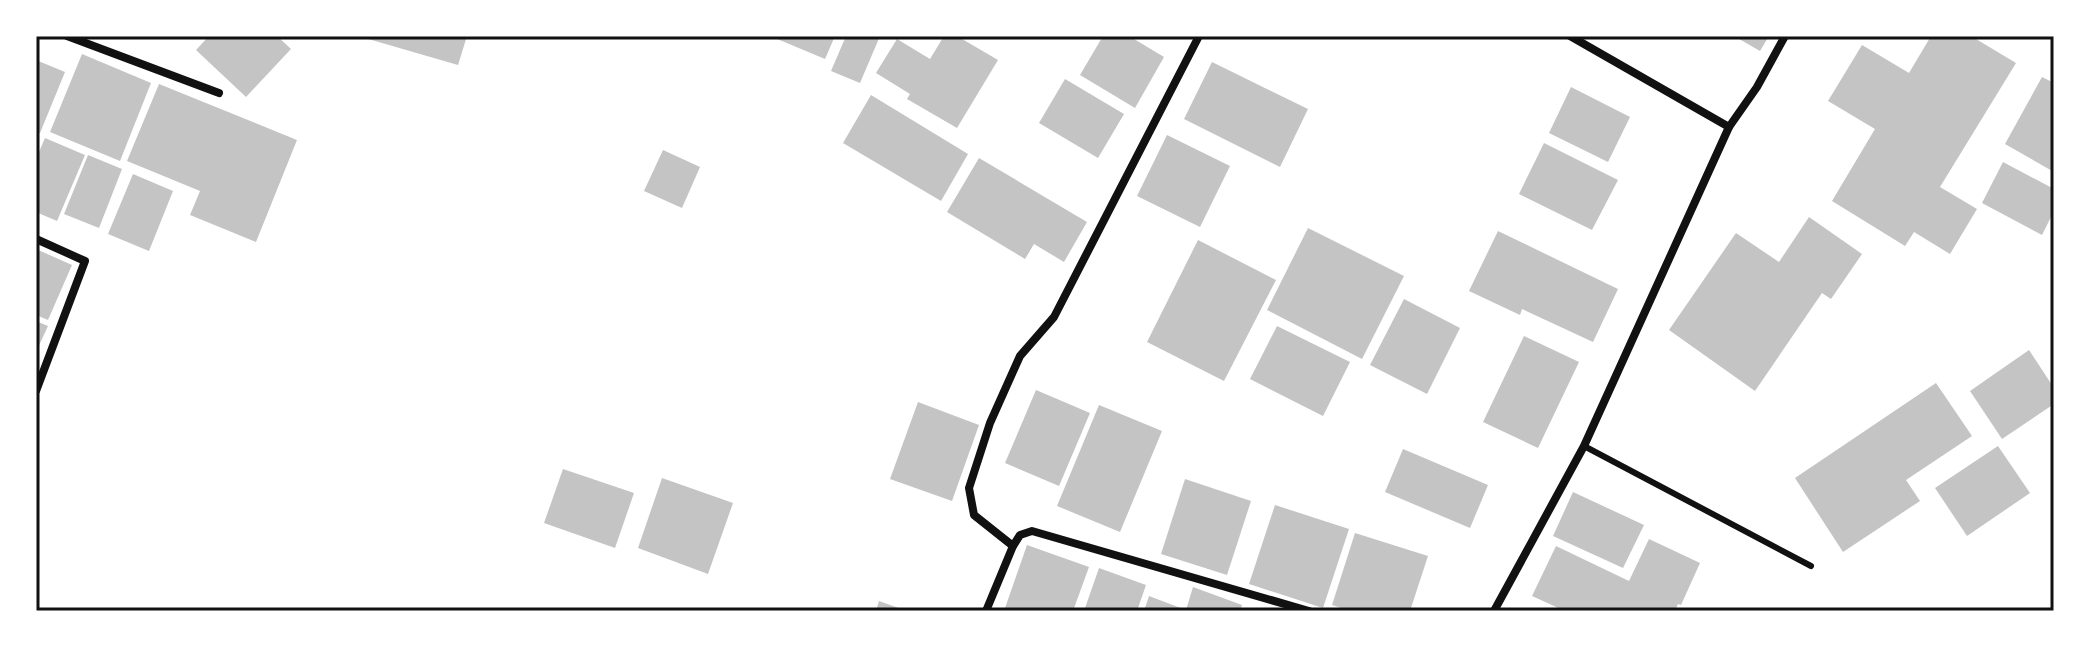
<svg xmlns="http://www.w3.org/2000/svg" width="2090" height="647" font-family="'Work Sans',sans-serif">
  <rect width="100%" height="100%" fill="#fff"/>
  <g fill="#c4c4c4">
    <path d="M 209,36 L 277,36 L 291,49 L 246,97 L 196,50 Z"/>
    <path d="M 358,36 L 467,36 L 458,65 Z"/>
    <path d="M 770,36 L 835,36 L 825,59 Z"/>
    <path d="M 846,36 L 880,36 L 860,83 L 831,71 Z"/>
    <path d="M 944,36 L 957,36 L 998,60 L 957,128 L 907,99 L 910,94 L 876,73 L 897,39 L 930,59 Z"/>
    <path d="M 1103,36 L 1129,36 L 1164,57 L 1135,108 L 1080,75 Z"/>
    <path d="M 1734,36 L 1769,36 L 1760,51 Z"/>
    <path d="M 1931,36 L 1971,36 L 2016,63 L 1940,187 L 1977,209 L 1950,254 L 1914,232 L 1905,246 L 1832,201 L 1875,129 L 1828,101 L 1862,45 L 1909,73 Z"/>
    <path d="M 82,54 L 151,83 L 120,161 L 50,132 Z"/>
    <path d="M 36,60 L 65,72 L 40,133 L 36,132 Z"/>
    <path d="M 1212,62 L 1308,109 L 1280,167 L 1184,119 Z"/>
    <path d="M 2042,77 L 2054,83 L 2054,172 L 2005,144 Z"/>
    <path d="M 1065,79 L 1124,114 L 1098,158 L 1039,123 Z"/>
    <path d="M 159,84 L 297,140 L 256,242 L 190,215 L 200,191 L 127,161 Z"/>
    <path d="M 1571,87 L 1630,117 L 1608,162 L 1549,133 Z"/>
    <path d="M 871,95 L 968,154 L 941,201 L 843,143 Z"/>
    <path d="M 1167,135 L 1230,166 L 1200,227 L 1137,196 Z"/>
    <path d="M 45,138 L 85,155 L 57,221 L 36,212 L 36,159 Z"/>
    <path d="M 1544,143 L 1618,180 L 1592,230 L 1519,194 Z"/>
    <path d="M 663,150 L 700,167 L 682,208 L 644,191 Z"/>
    <path d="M 88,155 L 122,169 L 99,228 L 64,214 Z"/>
    <path d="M 979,158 L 1087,222 L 1064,262 L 1034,244 L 1025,259 L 947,212 Z"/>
    <path d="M 2003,162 L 2054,189 L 2054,211 L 2042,235 L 1982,203 Z"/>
    <path d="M 133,174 L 173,191 L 149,251 L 108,234 Z"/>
    <path d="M 1809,217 L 1862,254 L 1831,299 L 1822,293 L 1755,391 L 1669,330 L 1736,233 L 1779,262 Z"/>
    <path d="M 1308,228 L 1404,276 L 1362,359 L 1267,310 Z"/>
    <path d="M 1498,231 L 1618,289 L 1593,342 L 1522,309 L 1520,315 L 1469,291 Z"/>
    <path d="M 1198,240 L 1276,280 L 1224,381 L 1147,342 Z"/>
    <path d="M 36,249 L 72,265 L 48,320 L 36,315 Z"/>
    <path d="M 1404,299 L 1460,328 L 1427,394 L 1370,365 Z"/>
    <path d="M 36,321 L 48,326 L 36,352 Z"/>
    <path d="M 1277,326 L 1350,362 L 1323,416 L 1250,379 Z"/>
    <path d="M 1524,336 L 1579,362 L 1538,448 L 1483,422 Z"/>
    <path d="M 2029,350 L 2054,388 L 2054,404 L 2002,439 L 1970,391 Z"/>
    <path d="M 1936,383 L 1972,436 L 1906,480 L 1920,501 L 1843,552 L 1795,478 Z"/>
    <path d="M 1036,390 L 1090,413 L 1059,486 L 1005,463 Z"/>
    <path d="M 918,402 L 979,425 L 952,501 L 890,479 Z"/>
    <path d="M 1099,405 L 1162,431 L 1120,532 L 1057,506 Z"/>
    <path d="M 1998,446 L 2030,493 L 1967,536 L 1935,488 Z"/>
    <path d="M 1403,449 L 1488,485 L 1470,528 L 1385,492 Z"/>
    <path d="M 563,469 L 634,493 L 615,548 L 544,523 Z"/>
    <path d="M 662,478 L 733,503 L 708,574 L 638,548 Z"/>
    <path d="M 1185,479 L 1251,501 L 1227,575 L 1161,554 Z"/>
    <path d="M 1573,492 L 1644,525 L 1623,568 L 1553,536 Z"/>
    <path d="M 1275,505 L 1349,529 L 1323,608 L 1249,584 Z"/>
    <path d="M 1355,533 L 1428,556 L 1410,611 L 1351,611 L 1332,605 Z"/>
    <path d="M 1649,539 L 1700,563 L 1681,605 L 1678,604 L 1675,611 L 1565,611 L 1532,596 L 1556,546 L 1629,581 Z"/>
    <path d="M 1027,545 L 1089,567 L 1073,611 L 1004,611 Z"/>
    <path d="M 1099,568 L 1146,585 L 1137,611 L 1084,611 Z"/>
    <path d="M 1193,587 L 1242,605 L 1240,611 L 1144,611 L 1149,596 L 1186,610 Z"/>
    <path d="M 879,601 L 907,611 L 876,611 Z"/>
  </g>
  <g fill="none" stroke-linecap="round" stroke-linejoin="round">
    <path stroke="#111" stroke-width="6" d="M 1584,446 L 1811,566"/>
    <g stroke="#111" stroke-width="8">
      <path d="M 67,36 L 219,93"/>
      <path d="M 1570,36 L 1729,127"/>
      <path d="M 36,239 L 85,261 L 36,391"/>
      <path d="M 1013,546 L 974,515 L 969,488 L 990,423 L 1020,356 L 1054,317 L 1199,36"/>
      <path d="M 986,611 L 1013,546 L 1020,535 L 1032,531 L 1309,611"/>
      <path d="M 1494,611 L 1584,446 L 1729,127 L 1757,87 L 1785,36"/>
    </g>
  </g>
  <rect width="2090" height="647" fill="none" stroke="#ffffff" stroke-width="76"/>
  <rect x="38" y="38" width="2014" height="571" fill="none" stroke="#111" stroke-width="3"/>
</svg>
